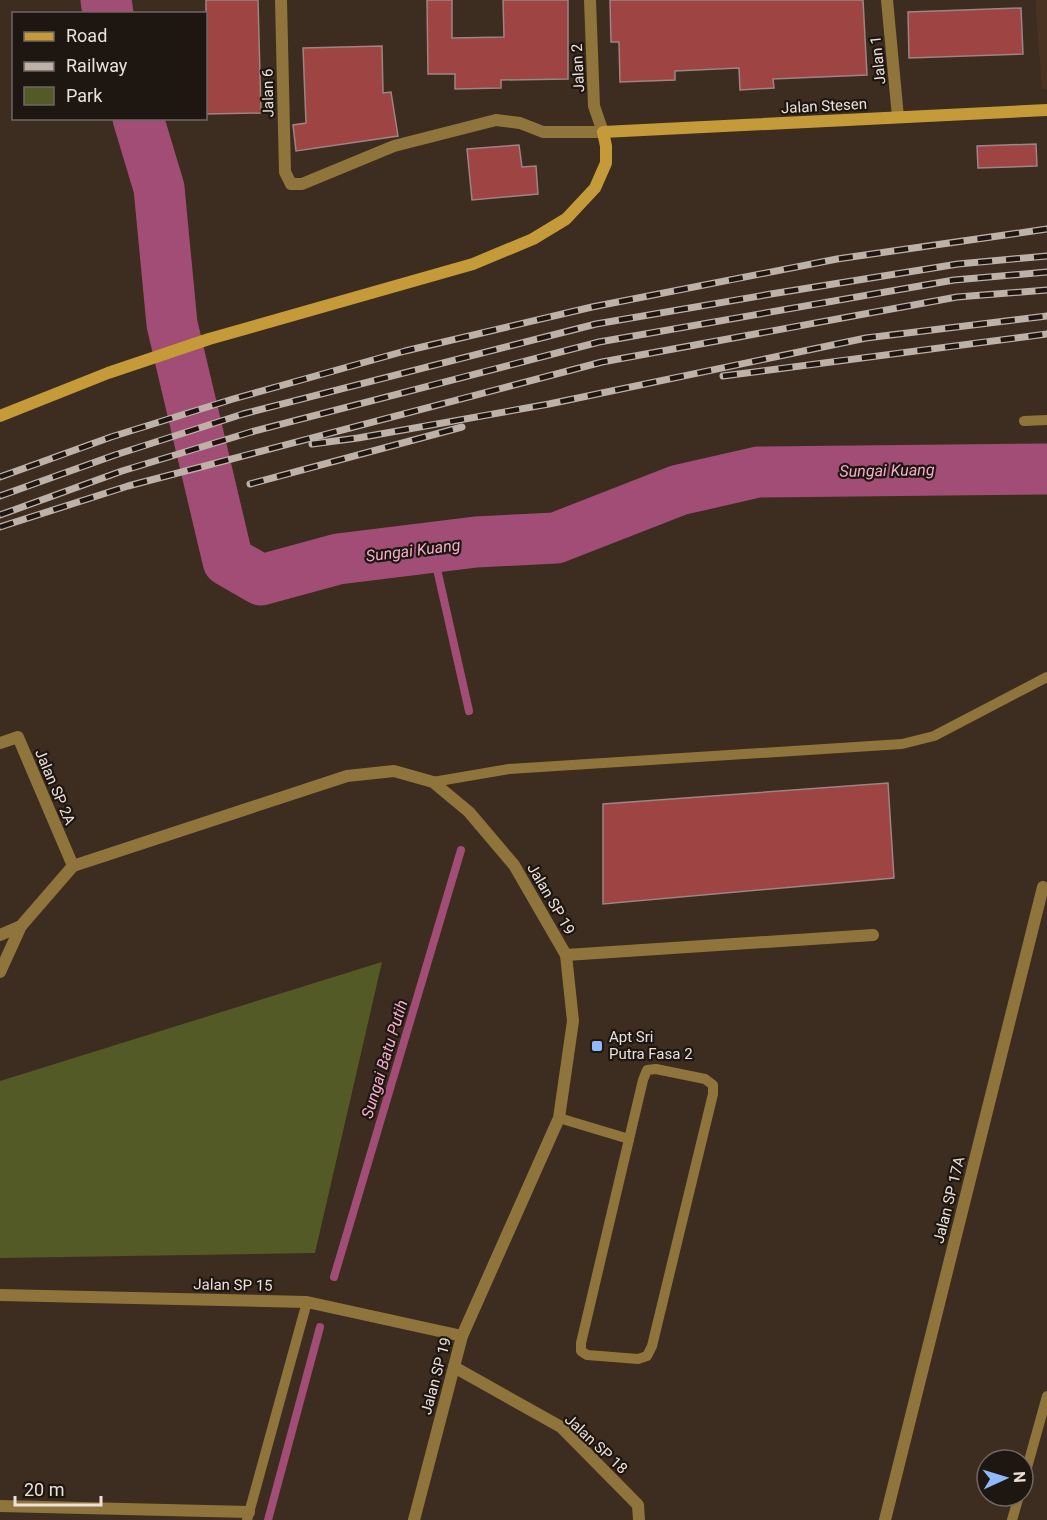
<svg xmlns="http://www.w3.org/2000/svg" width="1047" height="1520" font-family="Roboto,sans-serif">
  <rect width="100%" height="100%" fill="#3d2c20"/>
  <path fill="#493222" d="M 1035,0 L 1047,0 L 1047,89 L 1042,89 Z"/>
  <path fill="#535a25" d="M 382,962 L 315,1253 L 0,1258 L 0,1081 Z"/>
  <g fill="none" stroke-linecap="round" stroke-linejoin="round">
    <g stroke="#a24d75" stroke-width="8">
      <path d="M 432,547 L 469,711"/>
      <path d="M 334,1277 L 461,850"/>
      <path d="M 268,1520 L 320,1327"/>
    </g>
    <g stroke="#a24d75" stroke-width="51">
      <path d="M 106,0 L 108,14"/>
      <path d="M 138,118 L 159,188 L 172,324 L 228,561 L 261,580 L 338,559 L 476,542 L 556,538 L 679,490 L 758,472 L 1047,469"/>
    </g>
  </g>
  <g fill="#9e4442" stroke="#9e8482" stroke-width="1.5">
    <path d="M 206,0 L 258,0 L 261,113 L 206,114 Z"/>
    <path d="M 427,0 L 452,0 L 452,38 L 504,37 L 503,0 L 568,0 L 568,79 L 501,80 L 501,88 L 455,89 L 455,74 L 428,74 Z"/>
    <path d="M 610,0 L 863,0 L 867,75 L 773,79 L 774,88 L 740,90 L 739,68 L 675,71 L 675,80 L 620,82 L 619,42 L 611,42 Z"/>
    <path d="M 1021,8 L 1023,54 L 909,58 L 908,12 Z"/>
    <path d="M 382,46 L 383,93 L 391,92 L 398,136 L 296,151 L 293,125 L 306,123 L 303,48 Z"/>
    <path d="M 1036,144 L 1037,166 L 978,168 L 977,146 Z"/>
    <path d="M 519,145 L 522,167 L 536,166 L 538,194 L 472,200 L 467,149 Z"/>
    <path d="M 888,783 L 894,878 L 603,904 L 603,804 Z"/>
  </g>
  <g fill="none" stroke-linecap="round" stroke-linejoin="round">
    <g stroke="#8f753c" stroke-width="10">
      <path d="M 1024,421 L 1047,420"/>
      <path d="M 433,782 L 509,769 L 902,744 L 934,736 L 1047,677"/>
      <path d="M 656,1069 L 705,1079 L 713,1085 L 713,1094 L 652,1346 L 647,1356 L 638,1359 L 587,1355 L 581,1351 L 581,1343 L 643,1080 L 647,1070 Z"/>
      <path d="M 559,1118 L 629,1139"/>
      <path d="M 1023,1482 L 1047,1396"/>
      <path d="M 247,1520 L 307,1302"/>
      <path d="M 1012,1520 L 1019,1496"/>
    </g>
    <g stroke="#8f753c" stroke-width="12">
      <path d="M 281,0 L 285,172 L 291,184 L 302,184 L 394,146 L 496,120 L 520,123 L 543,132 L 603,132 L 594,106 L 590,0"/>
      <path d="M 887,0 L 898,117"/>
      <path d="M 0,743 L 18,737 L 73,866"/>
      <path d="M 73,866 L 347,776 L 394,771 L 433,782 L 469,812 L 514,865 L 566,955 L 573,1021 L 559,1118 L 462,1336 L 414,1520"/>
      <path d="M 0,935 L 21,926"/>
      <path d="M 566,955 L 873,935"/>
      <path d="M 0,972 L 21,926 L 73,866"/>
      <path d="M 0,1295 L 307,1302 L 462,1336"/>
      <path d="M 454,1367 L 561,1427 L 638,1505 L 639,1520"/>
      <path d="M 0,1506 L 249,1512"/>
      <path d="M 885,1520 L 1043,887"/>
    </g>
    <path stroke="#c59b39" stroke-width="12" d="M 0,416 L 108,373 L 209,339 L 473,264 L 533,239 L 566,219 L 595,188 L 606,163 L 606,146 L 603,132 L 1047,110"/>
    <defs>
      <g id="rail">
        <path d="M 723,376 L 1047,334"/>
        <path d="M 312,444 L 358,438 L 549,404 L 866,338 L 1047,316"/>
        <path d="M 0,477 L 111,437 L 233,399 L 405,351 L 592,307 L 837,259 L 1047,229"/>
        <path d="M 250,484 L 462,427"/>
        <path d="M 0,496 L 115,455 L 243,414 L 596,324 L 771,294 L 958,264 L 1047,256"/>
        <path d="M 0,515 L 122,471 L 251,432 L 599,342 L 954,280 L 1047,272"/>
        <path d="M 0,527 L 128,486 L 602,362 L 957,297 L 1047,290"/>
      </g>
    </defs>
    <use href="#rail" stroke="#beb1a8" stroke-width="7"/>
    <use href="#rail" stroke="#1e1611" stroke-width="4.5" stroke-dasharray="14" stroke-linecap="butt"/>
  </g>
  <rect fill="#8fb8fd" stroke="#1e1611" stroke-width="2" x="591" y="1040" width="12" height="12" rx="3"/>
  <g text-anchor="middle" stroke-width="4.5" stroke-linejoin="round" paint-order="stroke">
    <g font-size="15" fill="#ece1d9" stroke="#1e1611">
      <text transform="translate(878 60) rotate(-96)" y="5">Jalan 1</text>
      <text transform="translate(578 68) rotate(-93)" y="5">Jalan 2</text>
      <text transform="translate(268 93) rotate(-91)" y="5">Jalan 6</text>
      <text transform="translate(824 106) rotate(-3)" y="5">Jalan Stesen</text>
      <text transform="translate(55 787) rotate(67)" y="5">Jalan SP 2A</text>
      <text transform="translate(551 899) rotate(60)" y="5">Jalan SP 19</text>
      <text transform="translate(949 1200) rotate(-76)" y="5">Jalan SP 17A</text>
      <text transform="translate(233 1285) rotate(1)" y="5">Jalan SP 15</text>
      <text transform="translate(436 1376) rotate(-75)" y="5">Jalan SP 19</text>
      <text transform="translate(596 1444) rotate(43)" y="5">Jalan SP 18</text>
    </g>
    <g font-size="15" fill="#ece1d9" stroke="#1e1611" text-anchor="start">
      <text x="609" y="1042">Apt Sri<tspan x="609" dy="17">Putra Fasa 2</tspan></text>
    </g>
    <g font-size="16" font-style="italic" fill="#f6aecc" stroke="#1e1611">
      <text transform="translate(887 470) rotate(-1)" y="6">Sungai Kuang</text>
      <text transform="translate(413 550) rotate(-7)" y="6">Sungai Kuang</text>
      <text transform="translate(384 1059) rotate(-73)" y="6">Sungai Batu Putih</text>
    </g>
  </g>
  <rect x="12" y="12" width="195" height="108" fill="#1e1611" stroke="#706761" stroke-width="1.5"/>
  <rect x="24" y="32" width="30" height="9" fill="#c59b39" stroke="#706761" stroke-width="1.5"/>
  <text x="66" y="42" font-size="18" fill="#ece1d9">Road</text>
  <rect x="24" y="62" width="30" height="9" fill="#beb1a8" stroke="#706761" stroke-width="1.5"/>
  <text x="66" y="72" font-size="18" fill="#ece1d9">Railway</text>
  <rect x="24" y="87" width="30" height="18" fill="#535a25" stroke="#706761" stroke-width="1.5"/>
  <text x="66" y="102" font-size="18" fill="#ece1d9">Park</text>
  <g transform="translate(1005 1478) rotate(86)"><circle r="28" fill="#1e1611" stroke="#706761" stroke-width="1.5"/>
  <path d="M0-4.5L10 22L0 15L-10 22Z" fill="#8fb8fd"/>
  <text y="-9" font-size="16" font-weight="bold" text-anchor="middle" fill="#ece1d9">N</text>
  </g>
  <path d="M15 1496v9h86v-9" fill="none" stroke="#ece1d9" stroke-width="3"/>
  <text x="24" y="1496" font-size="18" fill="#ece1d9" stroke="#1e1611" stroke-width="4.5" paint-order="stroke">20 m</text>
</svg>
